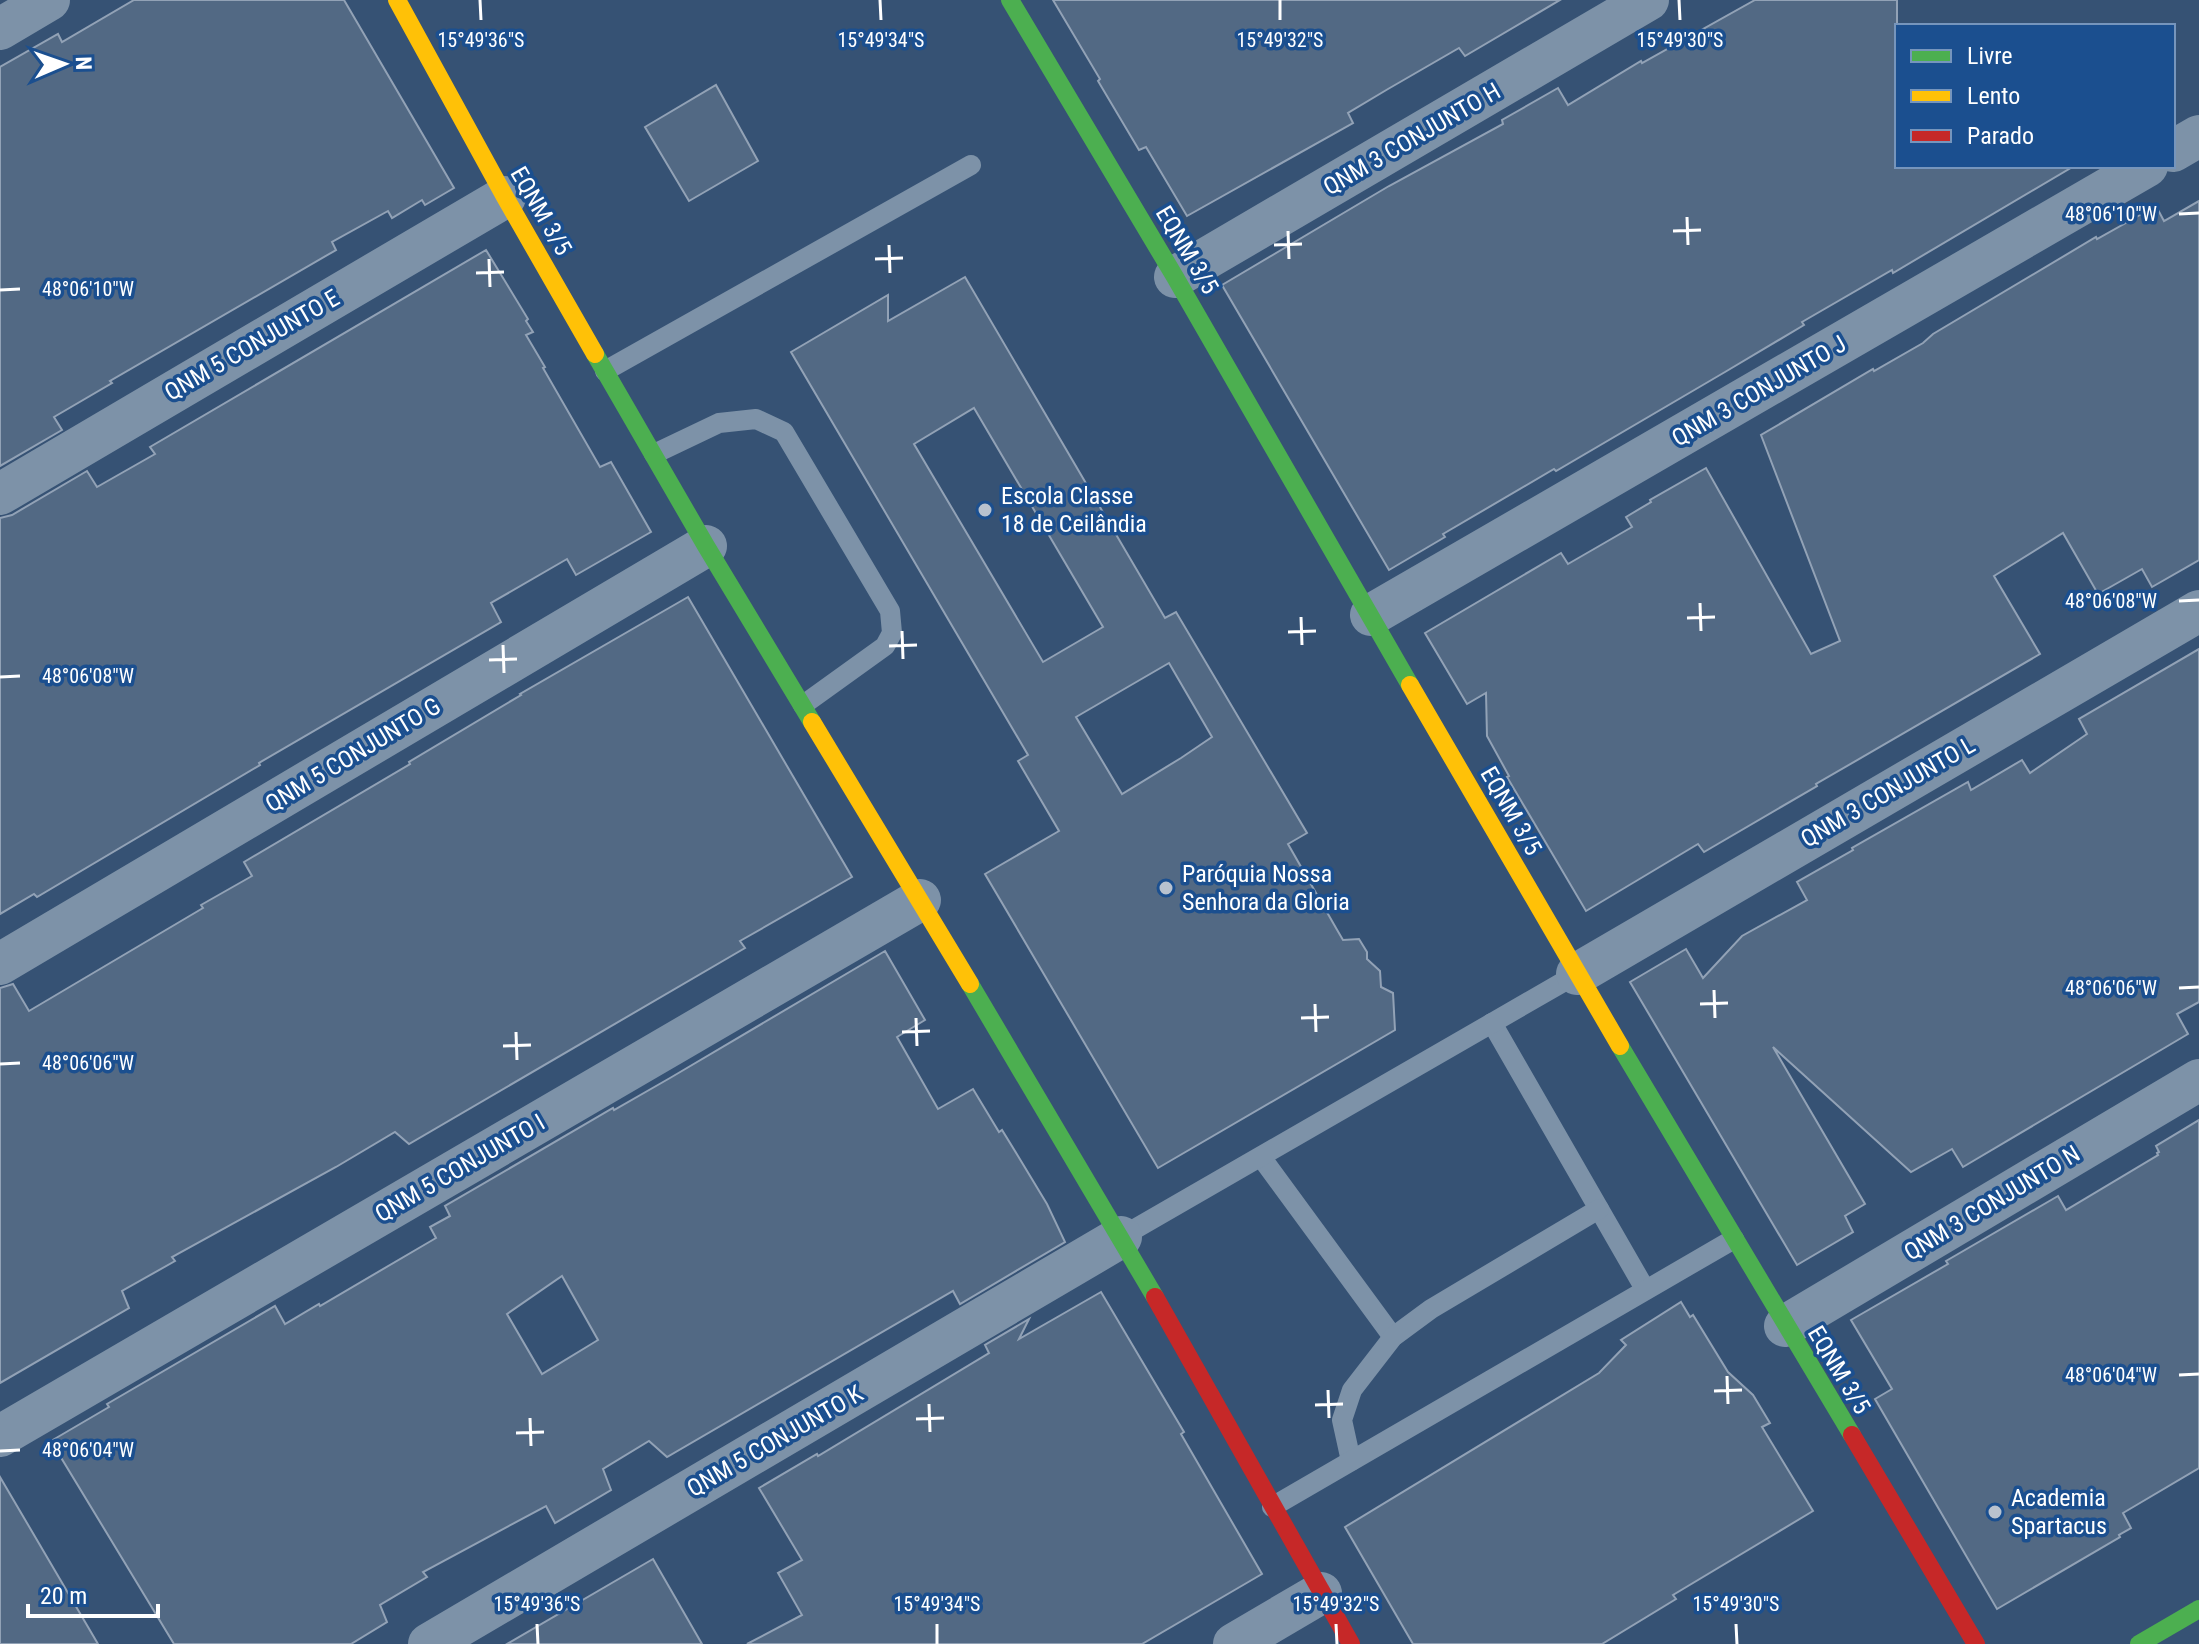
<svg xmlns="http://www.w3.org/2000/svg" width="2199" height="1644" font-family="'Roboto Condensed',sans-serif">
  <rect width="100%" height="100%" fill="#365274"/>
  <g fill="#526984" stroke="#92a2b6" stroke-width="2" fill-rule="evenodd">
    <path d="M 134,0 L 344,0 L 454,188 L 425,205 L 422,200 L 392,218 L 388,211 L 332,242 L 336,250 L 110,381 L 112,383 L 54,417 L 62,430 L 0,466 L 0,67 L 58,34 L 62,42 Z"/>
    <path d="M 1053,0 L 1560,0 L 1465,56 L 1459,48 L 1388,89 L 1348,113 L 1353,123 L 1187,216 L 1146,147 L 1139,150 L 1098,81 L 1100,79 Z"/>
    <path d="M 1755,0 L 1897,0 L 1897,166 L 2074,166 L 1893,273 L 1892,270 L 1802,322 L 1804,325 L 1725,372 L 1556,471 L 1554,469 L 1443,534 L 1445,537 L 1389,570 L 1222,285 L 1389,186 L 1503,124 L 1502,120 L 1558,88 L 1568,105 L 1641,61 L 1642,63 Z"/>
    <path d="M 716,85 L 758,161 L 689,201 L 645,127 Z"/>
    <path d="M 2199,201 L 2199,560 L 2152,587 L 2142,569 L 2098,594 L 2063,533 L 1994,576 L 2040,654 L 1816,784 L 1817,786 L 1704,852 L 1698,844 L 1586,911 L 1507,777 L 1509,776 L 1487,736 L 1486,693 L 1467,704 L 1425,633 L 1561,553 L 1568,564 L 1632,527 L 1626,517 L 1651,502 L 1650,500 L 1706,468 L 1811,654 L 1840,641 L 1761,435 L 1873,369 L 1874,371 L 1923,343 L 1933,334 L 2096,237 L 2097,239 L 2156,206 L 2164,221 Z"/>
    <path d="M 486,250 L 528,319 L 526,321 L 533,332 L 526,335 L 545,367 L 543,368 L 600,467 L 611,462 L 651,532 L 576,575 L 567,559 L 491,603 L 501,622 L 259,763 L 260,765 L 37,897 L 34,894 L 0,914 L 0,518 L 12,515 L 87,471 L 97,487 L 155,454 L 150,447 Z"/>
    <path d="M 965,277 L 1165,618 L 1176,612 L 1307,833 L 1288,844 L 1336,928 L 1343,940 L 1359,939 L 1367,952 L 1367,959 L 1380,971 L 1381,987 L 1393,993 L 1395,1030 L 1158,1168 L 985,874 L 1059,831 L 1018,761 L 1028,755 L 791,352 L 888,295 L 888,321 ZM 974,408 L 1103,627 L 1043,662 L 914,444 ZM 1169,663 L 1212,737 L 1181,758 L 1122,794 L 1076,717 Z"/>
    <path d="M 688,597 L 852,877 L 740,941 L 745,948 L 409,1144 L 395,1132 L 336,1167 L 172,1257 L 175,1261 L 122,1291 L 129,1308 L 0,1383 L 0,988 L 13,984 L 29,1011 L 203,908 L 201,905 L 252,876 L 244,862 L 410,764 L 409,762 L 521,695 L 520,694 Z"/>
    <path d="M 2199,649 L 2199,1002 L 2177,1014 L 2188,1034 L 1963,1167 L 1952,1149 L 1911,1172 L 1773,1047 L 1865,1204 L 1845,1216 L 1853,1232 L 1797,1265 L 1630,982 L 1686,949 L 1703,978 L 1742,936 L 1807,900 L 1797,882 L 1853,850 L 1852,848 L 1968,782 L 1971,790 L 2022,760 L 2030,773 L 2087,734 L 2079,719 Z"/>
    <path d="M 885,951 L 925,1020 L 897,1037 L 938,1109 L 973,1089 L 999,1132 L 1002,1130 L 1018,1156 L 1047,1204 L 1065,1242 L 960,1304 L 953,1291 L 667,1457 L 649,1441 L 603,1469 L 611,1490 L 555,1523 L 546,1506 L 423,1572 L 427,1577 L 380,1605 L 387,1622 L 351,1644 L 174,1644 L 51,1441 L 109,1407 L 107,1404 L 275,1306 L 285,1324 L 319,1304 L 320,1306 L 436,1238 L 430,1227 L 450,1216 L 445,1206 L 613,1108 L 614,1110 L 670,1078 ZM 562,1276 L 598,1340 L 542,1374 L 507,1314 Z"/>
    <path d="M 2199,1120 L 2199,1468 L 2123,1513 L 2131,1528 L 2119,1535 L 2120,1537 L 1997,1609 L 1875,1399 L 1892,1389 L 1851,1320 L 1948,1264 L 1946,1261 L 2058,1196 L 2066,1210 L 2158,1155 L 2157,1153 L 2159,1152 L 2156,1146 Z"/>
    <path d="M 1101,1292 L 1184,1432 L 1181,1434 L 1262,1574 L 1142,1644 L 747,1644 L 802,1615 L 778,1573 L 802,1560 L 759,1488 L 817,1454 L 818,1456 L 989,1353 L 985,1345 L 1029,1319 L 1019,1339 Z"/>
    <path d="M 1681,1302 L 1690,1317 L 1693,1315 L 1728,1372 L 1753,1395 L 1770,1423 L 1762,1427 L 1813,1511 L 1673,1595 L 1676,1599 L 1602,1644 L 1413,1644 L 1345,1527 L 1599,1373 L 1626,1345 L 1621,1340 Z"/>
    <path d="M 0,1477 L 98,1644 L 0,1644 Z"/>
    <path d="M 653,1559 L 702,1644 L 507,1644 Z"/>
  </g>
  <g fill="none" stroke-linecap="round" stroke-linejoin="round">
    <g stroke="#7d92a8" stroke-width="20">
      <path d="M 605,371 L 971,165"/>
      <path d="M 654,454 L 719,423 L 756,419 L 784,432 L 890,611 L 892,633 L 885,646 L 803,705"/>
      <path d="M 1492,1023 L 1645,1289"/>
      <path d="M 1261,1157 L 1393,1337"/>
      <path d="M 1121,1237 L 1577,974"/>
      <path d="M 1351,1461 L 1342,1420 L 1352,1390 L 1393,1337 L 1431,1309 L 1599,1209"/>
      <path d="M 1272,1507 L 1734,1239"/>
    </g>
    <g stroke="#7d92a8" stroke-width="42">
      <path d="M 0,29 L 49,0"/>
      <path d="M 2173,151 L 2199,136"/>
      <path d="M 1175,277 L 1648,0"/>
      <path d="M 0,494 L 505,197"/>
      <path d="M 1371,615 L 2147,166"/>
      <path d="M 0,964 L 706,546"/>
      <path d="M 1577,974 L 2199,611"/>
      <path d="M 1785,1326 L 2199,1080"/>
      <path d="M 0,1436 L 920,900"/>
      <path d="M 429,1644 L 1121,1237"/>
      <path d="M 1234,1644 L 1321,1593"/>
    </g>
    <g stroke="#4caf50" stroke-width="18">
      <path d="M 1010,0 L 1175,277 L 1410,685"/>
      <path d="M 595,354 L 706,546 L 812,722"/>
      <path d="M 970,984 L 1155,1297"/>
      <path d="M 1620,1046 L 1852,1435"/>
      <path d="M 2139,1644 L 2199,1609"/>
    </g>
    <g stroke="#ffc107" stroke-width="18">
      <path d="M 397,0 L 505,197 L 595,354"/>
      <path d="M 1410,685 L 1620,1046"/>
      <path d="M 812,722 L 970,984"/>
    </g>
    <g stroke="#c62828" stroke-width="18">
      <path d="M 1155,1297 L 1351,1644"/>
      <path d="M 1852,1435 L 1976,1644"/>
    </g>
  </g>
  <path fill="none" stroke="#fff" stroke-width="3" d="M 480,0 L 481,20M 880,0 L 881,20M 1280,0 L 1280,20M 1679,0 L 1680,20M 2179,214 L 2199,213M 1687,217 L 1688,245M 1288,231 L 1289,259M 1673,231 L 1701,230M 889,245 L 890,273M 1274,245 L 1302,244M 489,259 L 490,287M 875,259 L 903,258M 476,273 L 504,272M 0,290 L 20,289M 2179,601 L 2199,600M 1700,603 L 1701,631M 1301,617 L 1302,645M 1687,618 L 1715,617M 902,631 L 903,659M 1288,632 L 1316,631M 503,645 L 504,673M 889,646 L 917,645M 489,660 L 517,659M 0,677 L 20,676M 2179,988 L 2199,987M 1714,990 L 1715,1018M 1315,1004 L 1316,1032M 1700,1004 L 1728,1003M 916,1018 L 917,1046M 1301,1018 L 1329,1017M 516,1032 L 517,1060M 902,1032 L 930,1031M 503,1046 L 531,1045M 0,1064 L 20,1063M 2179,1375 L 2199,1374M 1727,1376 L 1728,1404M 1328,1390 L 1329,1418M 1714,1391 L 1742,1390M 929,1404 L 930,1432M 1315,1405 L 1343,1404M 530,1418 L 531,1446M 916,1419 L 944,1418M 516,1433 L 544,1432M 0,1451 L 20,1450M 537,1624 L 538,1644M 937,1624 L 937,1644M 1336,1624 L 1337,1644M 1736,1624 L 1737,1644"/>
  <g fill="#b9c2ce" stroke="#1b4f8f" stroke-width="3">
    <circle cx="985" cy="510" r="8"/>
    <circle cx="1166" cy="888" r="8"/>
    <circle cx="1995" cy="1512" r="8"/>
  </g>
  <g text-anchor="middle" stroke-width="7" stroke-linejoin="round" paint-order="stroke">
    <g font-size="24" fill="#fff" stroke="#1b4f8f">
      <text transform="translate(1412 139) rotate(-30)" y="8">QNM 3 CONJUNTO H</text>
      <text transform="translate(541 211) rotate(60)" y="8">EQNM 3/5</text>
      <text transform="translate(1187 250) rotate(59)" y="8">EQNM 3/5</text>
      <text transform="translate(252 345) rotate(-30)" y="8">QNM 5 CONJUNTO E</text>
      <text transform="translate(1759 391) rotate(-30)" y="8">QNM 3 CONJUNTO J</text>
      <text transform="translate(353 755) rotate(-31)" y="8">QNM 5 CONJUNTO G</text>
      <text transform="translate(1888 792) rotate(-30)" y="8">QNM 3 CONJUNTO L</text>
      <text transform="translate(1511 811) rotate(60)" y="8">EQNM 3/5</text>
      <text transform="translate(460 1168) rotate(-30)" y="8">QNM 5 CONJUNTO I</text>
      <text transform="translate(1992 1203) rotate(-31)" y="8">QNM 3 CONJUNTO N</text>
      <text transform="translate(1839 1370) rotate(59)" y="8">EQNM 3/5</text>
      <text transform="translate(775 1441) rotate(-30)" y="8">QNM 5 CONJUNTO K</text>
    </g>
    <g font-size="24" fill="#fff" stroke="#1b4f8f" text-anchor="start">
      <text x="1001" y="504">Escola Classe<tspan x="1001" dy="28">18 de Ceilândia</tspan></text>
      <text x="1182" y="882">Paróquia Nossa<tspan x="1182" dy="28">Senhora da Gloria</tspan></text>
      <text x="2011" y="1506">Academia<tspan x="2011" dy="28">Spartacus</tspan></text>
    </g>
  </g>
  <g font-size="20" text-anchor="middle" fill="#fff" stroke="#1b4f8f" stroke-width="7" stroke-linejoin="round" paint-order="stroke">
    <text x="481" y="47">15°49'36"S</text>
    <text x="881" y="47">15°49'34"S</text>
    <text x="1280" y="47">15°49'32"S</text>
    <text x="1680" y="47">15°49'30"S</text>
    <text x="2111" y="221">48°06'10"W</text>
    <text x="88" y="296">48°06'10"W</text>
    <text x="2111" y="608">48°06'08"W</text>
    <text x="88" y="683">48°06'08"W</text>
    <text x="2111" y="995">48°06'06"W</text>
    <text x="88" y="1070">48°06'06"W</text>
    <text x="2111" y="1382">48°06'04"W</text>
    <text x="88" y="1457">48°06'04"W</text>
    <text x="537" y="1611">15°49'36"S</text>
    <text x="937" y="1611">15°49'34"S</text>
    <text x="1336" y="1611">15°49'32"S</text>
    <text x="1736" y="1611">15°49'30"S</text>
  </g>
  <rect x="1895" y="24" width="280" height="144" fill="#1b4f8f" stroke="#7695bc" stroke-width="2"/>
  <rect x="1911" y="50" width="40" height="12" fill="#4caf50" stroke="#7695bc" stroke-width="2"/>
  <text x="1967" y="64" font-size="24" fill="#ffffff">Livre</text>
  <rect x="1911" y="90" width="40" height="12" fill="#ffc107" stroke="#7695bc" stroke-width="2"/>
  <text x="1967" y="104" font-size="24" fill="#ffffff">Lento</text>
  <rect x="1911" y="130" width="40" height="12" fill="#c62828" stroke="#7695bc" stroke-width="2"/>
  <text x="1967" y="144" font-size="24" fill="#ffffff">Parado</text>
  <g transform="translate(64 64) rotate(88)" stroke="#1b4f8f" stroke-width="6" paint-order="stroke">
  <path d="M0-6L14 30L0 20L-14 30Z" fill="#ffffff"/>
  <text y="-12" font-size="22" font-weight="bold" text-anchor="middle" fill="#ffffff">N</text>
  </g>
  <path d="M28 1604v12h130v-12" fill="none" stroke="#ffffff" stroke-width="4"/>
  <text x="40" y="1604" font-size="24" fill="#ffffff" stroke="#1b4f8f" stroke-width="6" paint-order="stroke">20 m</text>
</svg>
